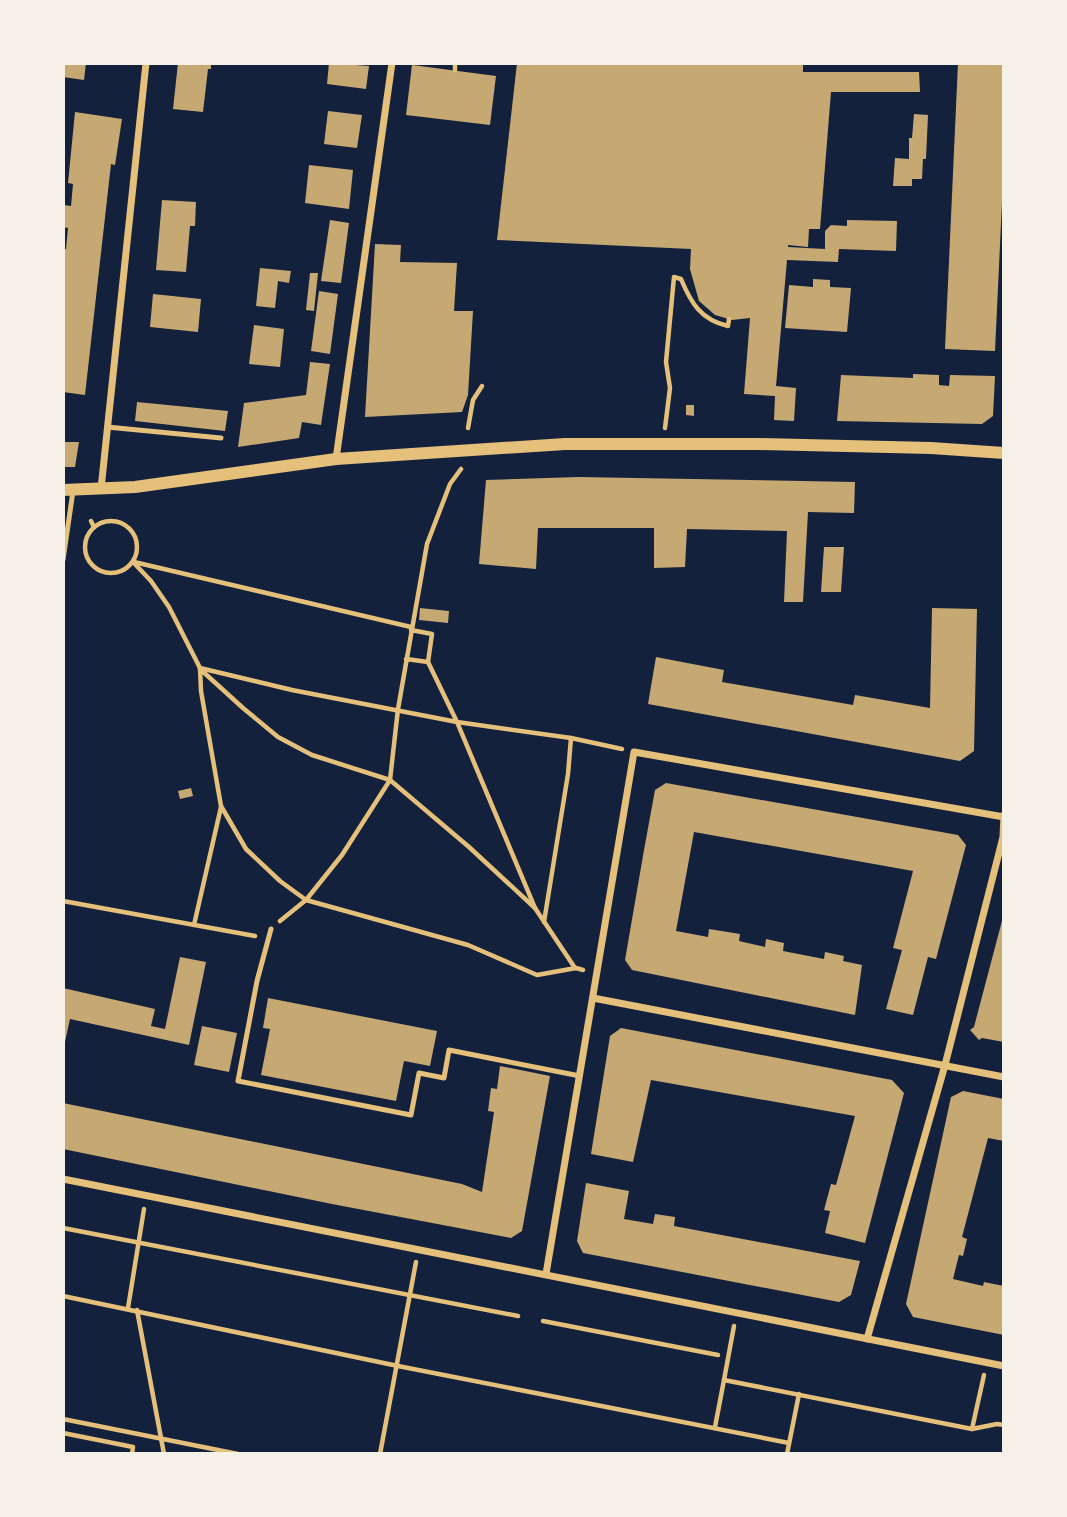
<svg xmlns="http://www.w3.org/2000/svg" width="1067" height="1517" font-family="Manrope,sans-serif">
  <rect width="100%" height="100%" fill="#14213d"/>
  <g fill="#c6a872">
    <path d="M 63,63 L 86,63 L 84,80 L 63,77 Z"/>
    <path d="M 178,63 L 211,63 L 211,69 L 208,69 L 203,112 L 173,109 Z"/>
    <path d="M 329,63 L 369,66 L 366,89 L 327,84 Z"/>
    <path d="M 517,63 L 803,63 L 803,72 L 919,72 L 920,92 L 831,92 L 820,229 L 809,229 L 808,247 L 788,245 L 788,247 L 825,249 L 825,231 L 831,225 L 847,226 L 847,220 L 897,221 L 896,251 L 839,249 L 838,262 L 787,260 L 776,386 L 796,388 L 794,421 L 774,420 L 775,396 L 744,394 L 750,318 L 732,320 L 715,315 L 699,301 L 690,269 L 691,249 L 497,240 Z"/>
    <path d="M 958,63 L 1004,63 L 1004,160 L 995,351 L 945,349 Z"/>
    <path d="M 412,65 L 496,76 L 490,125 L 406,115 Z"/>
    <path d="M 328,111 L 362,115 L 357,148 L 324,144 Z"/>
    <path d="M 75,112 L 122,119 L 115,165 L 111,164 L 85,395 L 63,392 L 63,249 L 66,249 L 68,228 L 63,227 L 63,219 L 64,205 L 71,206 L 73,184 L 68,183 Z"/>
    <path d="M 914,114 L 928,115 L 926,159 L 923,159 L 922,179 L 912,179 L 912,186 L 893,186 L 895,158 L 909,159 L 909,138 L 912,138 Z"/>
    <path d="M 309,165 L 353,170 L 349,209 L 305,203 Z"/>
    <path d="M 162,200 L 196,202 L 195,226 L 190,226 L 186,272 L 156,270 Z"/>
    <path d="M 330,220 L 349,223 L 341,283 L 321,281 Z"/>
    <path d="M 375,244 L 401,245 L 400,262 L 457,263 L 454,311 L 473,311 L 468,395 L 462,412 L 365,417 Z"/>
    <path d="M 260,268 L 291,271 L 289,283 L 278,281 L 275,308 L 256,306 Z"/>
    <path d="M 310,273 L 318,273 L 314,311 L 306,310 Z"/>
    <path d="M 813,279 L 830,280 L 830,287 L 851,288 L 847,332 L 785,328 L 789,285 L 813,287 Z"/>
    <path d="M 319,291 L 338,294 L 330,354 L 311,351 Z"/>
    <path d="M 153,294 L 201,299 L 198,332 L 150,327 Z"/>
    <path d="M 254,325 L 284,329 L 280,367 L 249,364 Z"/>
    <path d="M 310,362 L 330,364 L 321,425 L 302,422 L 299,438 L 238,447 L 244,403 L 306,395 Z"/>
    <path d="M 913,374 L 939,375 L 939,385 L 949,386 L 950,375 L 995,376 L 993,416 L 982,424 L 837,421 L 841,375 L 913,378 Z"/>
    <path d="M 137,402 L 228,411 L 225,431 L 135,421 Z"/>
    <path d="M 686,405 L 694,405 L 694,416 L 686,415 Z"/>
    <path d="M 63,442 L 79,442 L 75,467 L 63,467 Z"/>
    <path d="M 578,477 L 855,482 L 854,513 L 808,512 L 803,602 L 784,602 L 787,531 L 687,529 L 685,567 L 654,568 L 654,528 L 538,528 L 536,569 L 479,564 L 486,480 Z"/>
    <path d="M 824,547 L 844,547 L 841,592 L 821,592 Z"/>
    <path d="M 420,608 L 449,611 L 448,623 L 419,620 Z"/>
    <path d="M 932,608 L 977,609 L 974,751 L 960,761 L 648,704 L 656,657 L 724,670 L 722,682 L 853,705 L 855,695 L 930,708 Z"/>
    <path d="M 666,783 L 958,835 L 966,845 L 936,959 L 928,957 L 913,1015 L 886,1009 L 902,950 L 893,948 L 913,871 L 694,832 L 676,931 L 708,937 L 709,929 L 740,934 L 739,941 L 765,947 L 766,939 L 784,943 L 783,951 L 824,959 L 825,952 L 844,956 L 843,961 L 862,965 L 855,1015 L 632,970 L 625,960 L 644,850 L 655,790 Z"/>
    <path d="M 191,788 L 193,796 L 180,799 L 178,791 Z"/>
    <path d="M 1003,917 L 1004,1042 L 982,1038 L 979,1040 L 970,1030 L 974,1027 Z"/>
    <path d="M 180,957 L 206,962 L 189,1045 L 70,1019 L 63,1051 L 63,988 L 155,1009 L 151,1026 L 165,1029 Z"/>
    <path d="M 268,998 L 437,1031 L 430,1066 L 404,1061 L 396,1101 L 261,1075 L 270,1029 L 263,1028 Z"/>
    <path d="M 202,1026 L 237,1033 L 229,1072 L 194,1065 Z"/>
    <path d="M 621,1028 L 892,1080 L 904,1093 L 865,1243 L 825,1233 L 830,1211 L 824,1210 L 831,1184 L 836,1185 L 855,1116 L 651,1080 L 633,1162 L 591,1154 L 610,1036 Z"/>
    <path d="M 500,1066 L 550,1076 L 522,1231 L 511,1238 L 332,1204 L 63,1149 L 63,1103 L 462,1184 L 482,1192 L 494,1112 L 488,1111 L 491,1088 L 497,1089 Z"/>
    <path d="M 963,1091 L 1004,1099 L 1004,1141 L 988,1138 L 962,1237 L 967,1239 L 963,1256 L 959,1255 L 953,1279 L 983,1286 L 984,1282 L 1004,1286 L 1004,1335 L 913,1317 L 906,1304 L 951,1097 Z"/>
    <path d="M 586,1183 L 629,1191 L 624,1219 L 653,1224 L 655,1214 L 675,1217 L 674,1226 L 860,1261 L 851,1295 L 839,1302 L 583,1253 L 577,1241 Z"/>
  </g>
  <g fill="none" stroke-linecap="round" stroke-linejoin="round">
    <g stroke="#e5c07b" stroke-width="4.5">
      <path d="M 455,70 L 455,65"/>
      <path d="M 468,428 L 473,400 L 482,386"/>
      <path d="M 665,428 L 670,388 L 666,362 L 674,277 L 681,279 C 691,303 701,320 728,326 L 729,319"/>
      <circle cx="111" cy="547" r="26"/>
      <path d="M 91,521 L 94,527"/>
      <path d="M 133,562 L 151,581 L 169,607 L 200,668 L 201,691 L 221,806 L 246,849 L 280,881 L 306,900 L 468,945 L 537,975 L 576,968 L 583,970"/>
      <path d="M 134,562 L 411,627"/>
      <path d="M 411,630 L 432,634 L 428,662 L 457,722 L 535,908 L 575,968"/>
      <path d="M 406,659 L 428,662"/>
      <path d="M 200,668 L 292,690 L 457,722 L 571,738 L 568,774 L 544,922"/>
      <path d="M 200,669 L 243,708 L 278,737 L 312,755 L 390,780 L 469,847 L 535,908"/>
      <path d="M 571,738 L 622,749"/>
      <path d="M 63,901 L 255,936"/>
      <path d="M 280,921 L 306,900 L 342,855 L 390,780 L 398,709 L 427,544 L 450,484 L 461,469"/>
      <path d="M 194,925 L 221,807"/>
      <path d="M 63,1228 L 518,1316"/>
      <path d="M 63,1296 L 398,1366 L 789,1443"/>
      <path d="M 128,1308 L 144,1209"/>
      <path d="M 137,1310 L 164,1454"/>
      <path d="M 543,1321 L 718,1355"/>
      <path d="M 724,1380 L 734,1326"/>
      <path d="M 63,1419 L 238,1454"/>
      <path d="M 715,1427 L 724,1380 L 972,1429 L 997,1424 L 1004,1425"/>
      <path d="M 972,1429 L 984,1375"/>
      <path d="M 63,1433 L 133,1447 L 132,1454"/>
      <path d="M 380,1454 L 416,1262"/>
      <path d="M 787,1454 L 799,1394"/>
    </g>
    <g stroke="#e5c07b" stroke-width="5">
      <path d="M 107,427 L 221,438"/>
      <path d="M 63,560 L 73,491"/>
      <path d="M 271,929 L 257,981 L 238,1081 L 411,1115 L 419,1073 L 444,1078 L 449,1050 L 580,1076"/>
    </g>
    <g stroke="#e5c07b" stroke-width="7">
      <path d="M 336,459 L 392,63"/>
      <path d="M 101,489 L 146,63"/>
      <path d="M 593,998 L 1004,1077"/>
      <path d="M 63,1179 L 1004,1366"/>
      <path d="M 546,1274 L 634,752 L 1004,817"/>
      <path d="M 867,1339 L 945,1065 L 1003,837 L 1004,815"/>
    </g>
    <path stroke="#e5c07b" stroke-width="12" d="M 63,490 L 135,487 L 336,459 L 565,444 L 758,444 L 931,448 L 1004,453"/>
  </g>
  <rect width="1067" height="1517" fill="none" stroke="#f6f1e7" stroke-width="130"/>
</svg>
